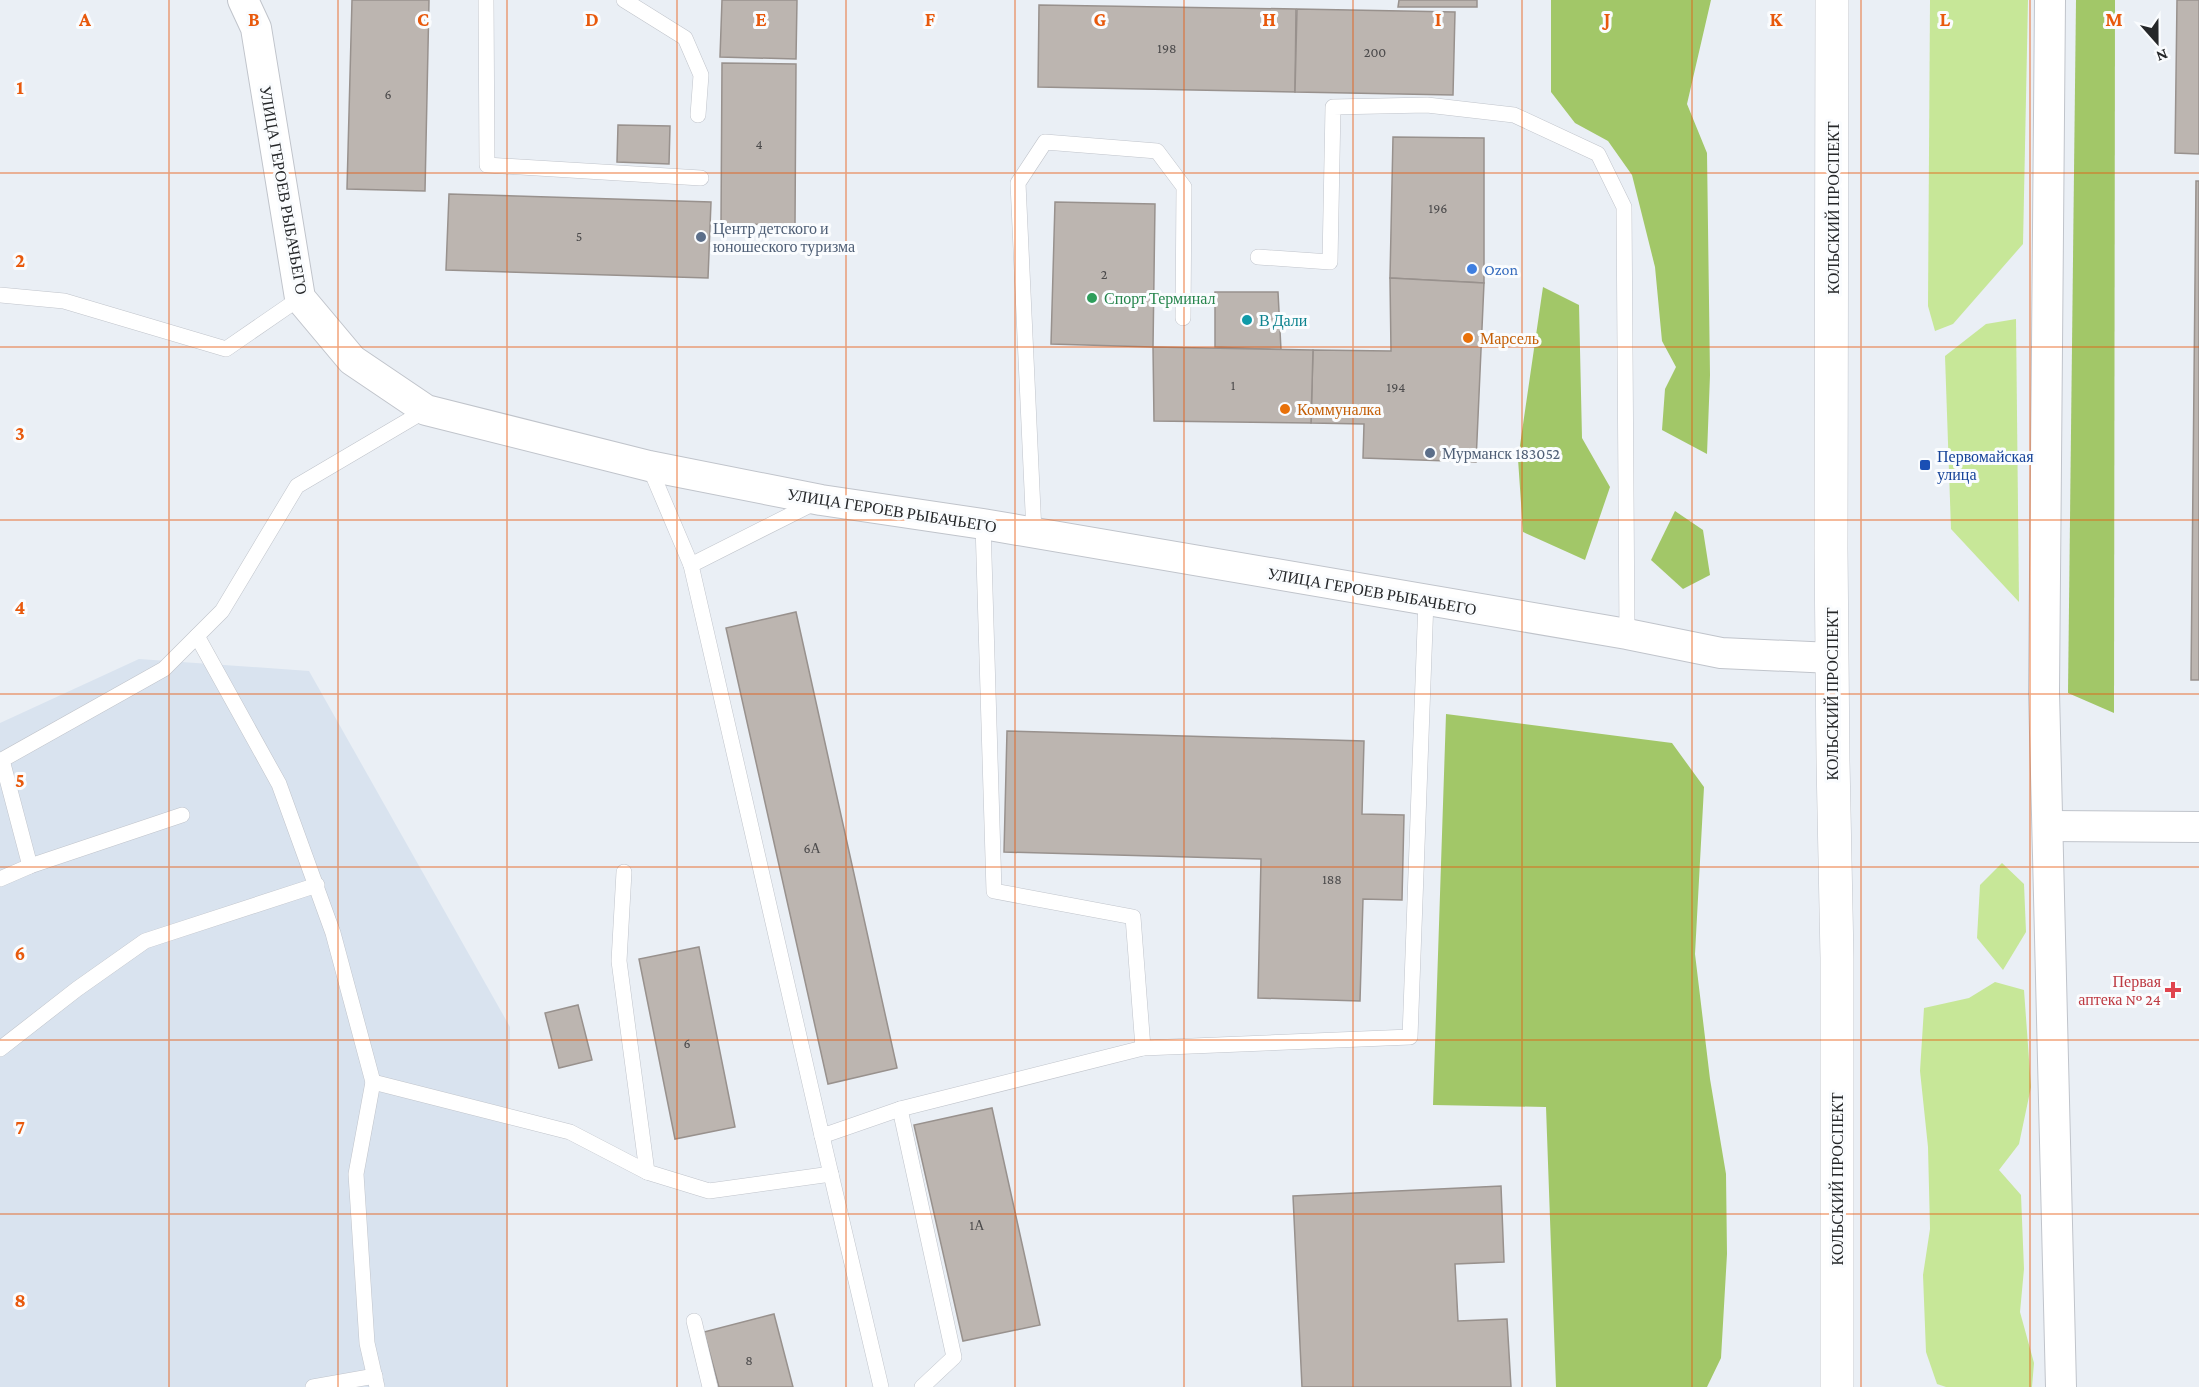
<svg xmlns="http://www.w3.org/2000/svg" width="2199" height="1387" font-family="'Crimson Pro',serif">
  <rect width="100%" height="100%" fill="#eaeff5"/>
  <path fill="#d9e3ef" d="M 139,659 L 309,671 L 510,1027 L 506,1387 L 0,1387 L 0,723 Z"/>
  <g fill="#c7e798">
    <path d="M 1930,0 L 2028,0 L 2023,244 L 1953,324 L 1935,331 L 1928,306 Z"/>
    <path d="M 2016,319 L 2019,602 L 1951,529 L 1945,356 L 1986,324 Z"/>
    <path d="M 2002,863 L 2024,884 L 2026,932 L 2003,970 L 1977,938 L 1980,885 Z"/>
    <path d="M 1995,982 L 2024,990 L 2031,1087 L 2019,1144 L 1999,1170 L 2021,1195 L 2024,1269 L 2020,1312 L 2034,1363 L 2032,1387 L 1946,1387 L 1937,1384 L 1926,1352 L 1923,1275 L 1930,1229 L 1928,1147 L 1920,1071 L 1924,1008 L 1969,998 Z"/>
  </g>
  <g fill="#a2c768">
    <path d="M 1551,0 L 1711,0 L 1687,104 L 1707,153 L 1710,375 L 1707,454 L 1662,430 L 1665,389 L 1676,367 L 1662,341 L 1655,267 L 1632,175 L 1608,141 L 1575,123 L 1551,92 Z"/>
    <path d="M 2076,0 L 2115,0 L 2114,713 L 2068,693 Z"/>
    <path d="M 1543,287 L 1579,305 L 1582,438 L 1610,487 L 1585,560 L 1523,532 L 1518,459 Z"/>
    <path d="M 1675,511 L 1703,530 L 1710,575 L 1683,589 L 1651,560 Z"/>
    <path d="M 1446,714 L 1672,743 L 1704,787 L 1695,954 L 1710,1079 L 1726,1174 L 1727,1254 L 1721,1358 L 1707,1387 L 1556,1387 L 1546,1107 L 1433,1105 Z"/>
  </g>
  <g fill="#bcb5b0" stroke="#98918d" stroke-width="1.5">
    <path d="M 352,0 L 429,0 L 425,191 L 347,189 Z"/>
    <path d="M 722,0 L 797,0 L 796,59 L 720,57 Z"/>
    <path d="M 1399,0 L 1477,0 L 1477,7 L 1398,7 Z"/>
    <path d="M 2177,0 L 2199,0 L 2199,154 L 2175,153 Z"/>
    <path d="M 1039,5 L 1296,9 L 1295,92 L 1038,87 Z"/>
    <path d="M 1297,9 L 1455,12 L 1453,95 L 1295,92 Z"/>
    <path d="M 722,63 L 796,64 L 795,225 L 721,224 Z"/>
    <path d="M 618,125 L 670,126 L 669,164 L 617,162 Z"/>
    <path d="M 1393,137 L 1484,138 L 1484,283 L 1390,278 Z"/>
    <path d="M 2196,181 L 2199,181 L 2199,680 L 2191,680 Z"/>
    <path d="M 449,194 L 711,202 L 708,278 L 446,270 Z"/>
    <path d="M 1055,202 L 1155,204 L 1153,347 L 1051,344 Z"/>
    <path d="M 1390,278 L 1484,283 L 1476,462 L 1363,458 L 1364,424 L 1311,423 L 1313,350 L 1391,351 Z"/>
    <path d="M 1215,292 L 1278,292 L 1281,350 L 1215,347 Z"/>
    <path d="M 1153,347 L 1313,350 L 1311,423 L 1154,421 Z"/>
    <path d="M 796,612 L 897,1068 L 828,1084 L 726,628 Z"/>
    <path d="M 1007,731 L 1364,741 L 1362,814 L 1404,815 L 1402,900 L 1363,899 L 1360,1001 L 1258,998 L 1261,859 L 1004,852 Z"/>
    <path d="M 699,947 L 735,1127 L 675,1139 L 639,959 Z"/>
    <path d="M 578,1005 L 592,1060 L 559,1068 L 545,1013 Z"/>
    <path d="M 992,1108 L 1040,1325 L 963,1341 L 914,1125 Z"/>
    <path d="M 1501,1186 L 1504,1262 L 1455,1264 L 1458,1321 L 1507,1319 L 1511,1387 L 1302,1387 L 1293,1196 Z"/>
    <path d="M 774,1314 L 793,1387 L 719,1387 L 704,1332 Z"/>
  </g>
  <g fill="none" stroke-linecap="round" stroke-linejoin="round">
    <defs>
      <g id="lane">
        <path d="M 486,0 L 487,165 L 701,178"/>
        <path d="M 624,0 L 685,38 L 701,75 L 698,115"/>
        <path d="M 1258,257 L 1330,262 L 1333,107 L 1427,105 L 1514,115 L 1598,154 L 1624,207 L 1627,634"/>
        <path d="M 0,295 L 64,301 L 226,349 L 300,298"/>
        <path d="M 649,466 L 691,565"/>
        <path d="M 816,502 L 691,565 L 822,1136 L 900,1109 L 1143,1048 L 1410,1037 L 1426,600"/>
        <path d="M 983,524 L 994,891 L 1133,917 L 1143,1048"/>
        <path d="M 1034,533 L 1018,183 L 1045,142 L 1157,151 L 1184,187 L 1183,318"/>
        <path d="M 197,636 L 279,784 L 333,933 L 373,1082 L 570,1132 L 647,1172"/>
        <path d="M 2,760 L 30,866 L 182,815"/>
        <path d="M 0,761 L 164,669 L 222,611 L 297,486 L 426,410"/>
        <path d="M 624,872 L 619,961 L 647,1172 L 709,1191 L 831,1174"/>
        <path d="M 0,879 L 30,866"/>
        <path d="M 0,1049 L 77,989 L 145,941 L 317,885"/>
        <path d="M 373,1082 L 356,1174 L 367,1343 L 377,1387"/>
        <path d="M 900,1109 L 954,1357 L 922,1387"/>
        <path d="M 822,1136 L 881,1387"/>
        <path d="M 694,1321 L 710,1387"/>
        <path d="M 313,1387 L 375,1376"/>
      </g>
      <g id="street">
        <path d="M 243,0 L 256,28 L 300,298 L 352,360 L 426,410 L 649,466 L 821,500 L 983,524 L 1627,634 L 1721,653 L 1832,658"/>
        <path d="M 2050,0 L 2044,692 L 2061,1387"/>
        <path d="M 2049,826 L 2199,827"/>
      </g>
      <path id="primary" d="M 1832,0 L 1831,549 L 1833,761 L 1837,958 L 1837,1387"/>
    </defs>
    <use href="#lane" stroke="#c0c4cb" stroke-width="16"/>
    <use href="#street" stroke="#c0c4cb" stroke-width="32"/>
    <use href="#primary" stroke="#c0c4cb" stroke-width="34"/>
    <use href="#lane" stroke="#fff" stroke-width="15"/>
    <use href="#street" stroke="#fff" stroke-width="30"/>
    <use href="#primary" stroke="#fff" stroke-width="33"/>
  </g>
  <path fill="none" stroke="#e8590c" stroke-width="1.5" stroke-opacity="0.55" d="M 169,0 L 169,1387M 338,0 L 338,1387M 507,0 L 507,1387M 677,0 L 677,1387M 846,0 L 846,1387M 1015,0 L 1015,1387M 1184,0 L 1184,1387M 1353,0 L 1353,1387M 1522,0 L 1522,1387M 1692,0 L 1692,1387M 1861,0 L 1861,1387M 2030,0 L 2030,1387M 0,173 L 2199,173M 0,347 L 2199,347M 0,520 L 2199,520M 0,694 L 2199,694M 0,867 L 2199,867M 0,1040 L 2199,1040M 0,1214 L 2199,1214"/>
  <g fill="#5c6f8a" stroke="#fafcfe" stroke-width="2">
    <circle cx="701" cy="237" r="6"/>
    <circle cx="1430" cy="453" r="6"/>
  </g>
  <circle fill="#3f7fe0" stroke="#fafcfe" stroke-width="2" cx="1472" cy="269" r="6"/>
  <circle fill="#2e9e5b" stroke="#fafcfe" stroke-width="2" cx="1092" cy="298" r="6"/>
  <circle fill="#0f9aa8" stroke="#fafcfe" stroke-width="2" cx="1247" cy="320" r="6"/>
  <g fill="#e8710a" stroke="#fafcfe" stroke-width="2">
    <circle cx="1468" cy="338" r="6"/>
    <circle cx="1285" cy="409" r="6"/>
  </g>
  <rect fill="#1a4fb4" stroke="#fafcfe" stroke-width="2" x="1919" y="459" width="12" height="12" rx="3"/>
  <path fill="#e0444e" stroke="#fafcfe" stroke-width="2" d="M2170 981h6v6h6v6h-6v6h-6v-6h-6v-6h6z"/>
  <g text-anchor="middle" stroke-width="6" stroke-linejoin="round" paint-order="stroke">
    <g font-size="14" fill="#4b4a4b">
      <text x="1167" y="53">198</text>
      <text x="1375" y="57">200</text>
      <text x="388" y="99">6</text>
      <text x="759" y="149">4</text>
      <text x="1438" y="213">196</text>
      <text x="579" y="241">5</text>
      <text x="1104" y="279">2</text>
      <text x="1233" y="390">1</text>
      <text x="1396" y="392">194</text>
      <text x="812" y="853">6А</text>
      <text x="1332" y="884">188</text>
      <text x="687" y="1048">6</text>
      <text x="977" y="1230">1А</text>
      <text x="749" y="1365">8</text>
    </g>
    <g font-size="16" fill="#252729" stroke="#fafcfe">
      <text transform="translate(284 190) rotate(80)" y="6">УЛИЦА ГЕРОЕВ РЫБАЧЬЕГО</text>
      <text transform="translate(1833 208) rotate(-90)" y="6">КОЛЬСКИЙ ПРОСПЕКТ</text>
      <text transform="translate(892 510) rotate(9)" y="6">УЛИЦА ГЕРОЕВ РЫБАЧЬЕГО</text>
      <text transform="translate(1372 591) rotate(10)" y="6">УЛИЦА ГЕРОЕВ РЫБАЧЬЕГО</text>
      <text transform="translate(1832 694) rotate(-90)" y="6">КОЛЬСКИЙ ПРОСПЕКТ</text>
      <text transform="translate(1837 1179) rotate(-90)" y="6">КОЛЬСКИЙ ПРОСПЕКТ</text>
    </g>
    <g font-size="16" fill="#4e5e75" stroke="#fafcfe" text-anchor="start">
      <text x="713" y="234">Центр детского и<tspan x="713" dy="18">юношеского туризма</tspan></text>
      <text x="1442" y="459">Мурманск 183052</text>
    </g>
    <g font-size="16" fill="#366cbe" stroke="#fafcfe" text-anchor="start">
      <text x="1484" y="275">Ozon</text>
    </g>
    <g font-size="16" fill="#27864d" stroke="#fafcfe" text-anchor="start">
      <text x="1104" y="304">Спорт Терминал</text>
    </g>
    <g font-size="16" fill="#0d838f" stroke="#fafcfe" text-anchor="start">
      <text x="1259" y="326">В Дали</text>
    </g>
    <g font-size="16" fill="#c56008" stroke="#fafcfe" text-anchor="start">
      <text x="1480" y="344">Марсель</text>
      <text x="1297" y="415">Коммуналка</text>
    </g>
    <g font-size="16" fill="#164399" stroke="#fafcfe" text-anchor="start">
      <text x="1937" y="462">Первомайская<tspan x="1937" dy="18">улица</tspan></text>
    </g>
    <g font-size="16" fill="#be3a42" stroke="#fafcfe" text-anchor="end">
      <text x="2161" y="987">Первая<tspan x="2161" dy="18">аптека № 24</tspan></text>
    </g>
  </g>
  <g font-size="20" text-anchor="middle" font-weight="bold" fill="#e8590c" stroke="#fafcfe" stroke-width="6" stroke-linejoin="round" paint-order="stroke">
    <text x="85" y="26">A</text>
    <text x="254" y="26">B</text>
    <text x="423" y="26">C</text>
    <text x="592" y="26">D</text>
    <text x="761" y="26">E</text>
    <text x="930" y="26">F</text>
    <text x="1100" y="26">G</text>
    <text x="1269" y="26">H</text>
    <text x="1438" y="26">I</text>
    <text x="1607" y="26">J</text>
    <text x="1776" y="26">K</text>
    <text x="1945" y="26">L</text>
    <text x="2114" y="26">M</text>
    <text x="20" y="94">1</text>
    <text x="20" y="267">2</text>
    <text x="20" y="440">3</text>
    <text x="20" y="614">4</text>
    <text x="20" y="787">5</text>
    <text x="20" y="960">6</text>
    <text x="20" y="1134">7</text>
    <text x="20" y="1307">8</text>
  </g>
  <g transform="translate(2157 42) rotate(159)" stroke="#fafcfe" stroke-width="4.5" paint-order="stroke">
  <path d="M0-4.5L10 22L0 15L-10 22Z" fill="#252729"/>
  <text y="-9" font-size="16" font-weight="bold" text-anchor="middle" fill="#252729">N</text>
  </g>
</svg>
